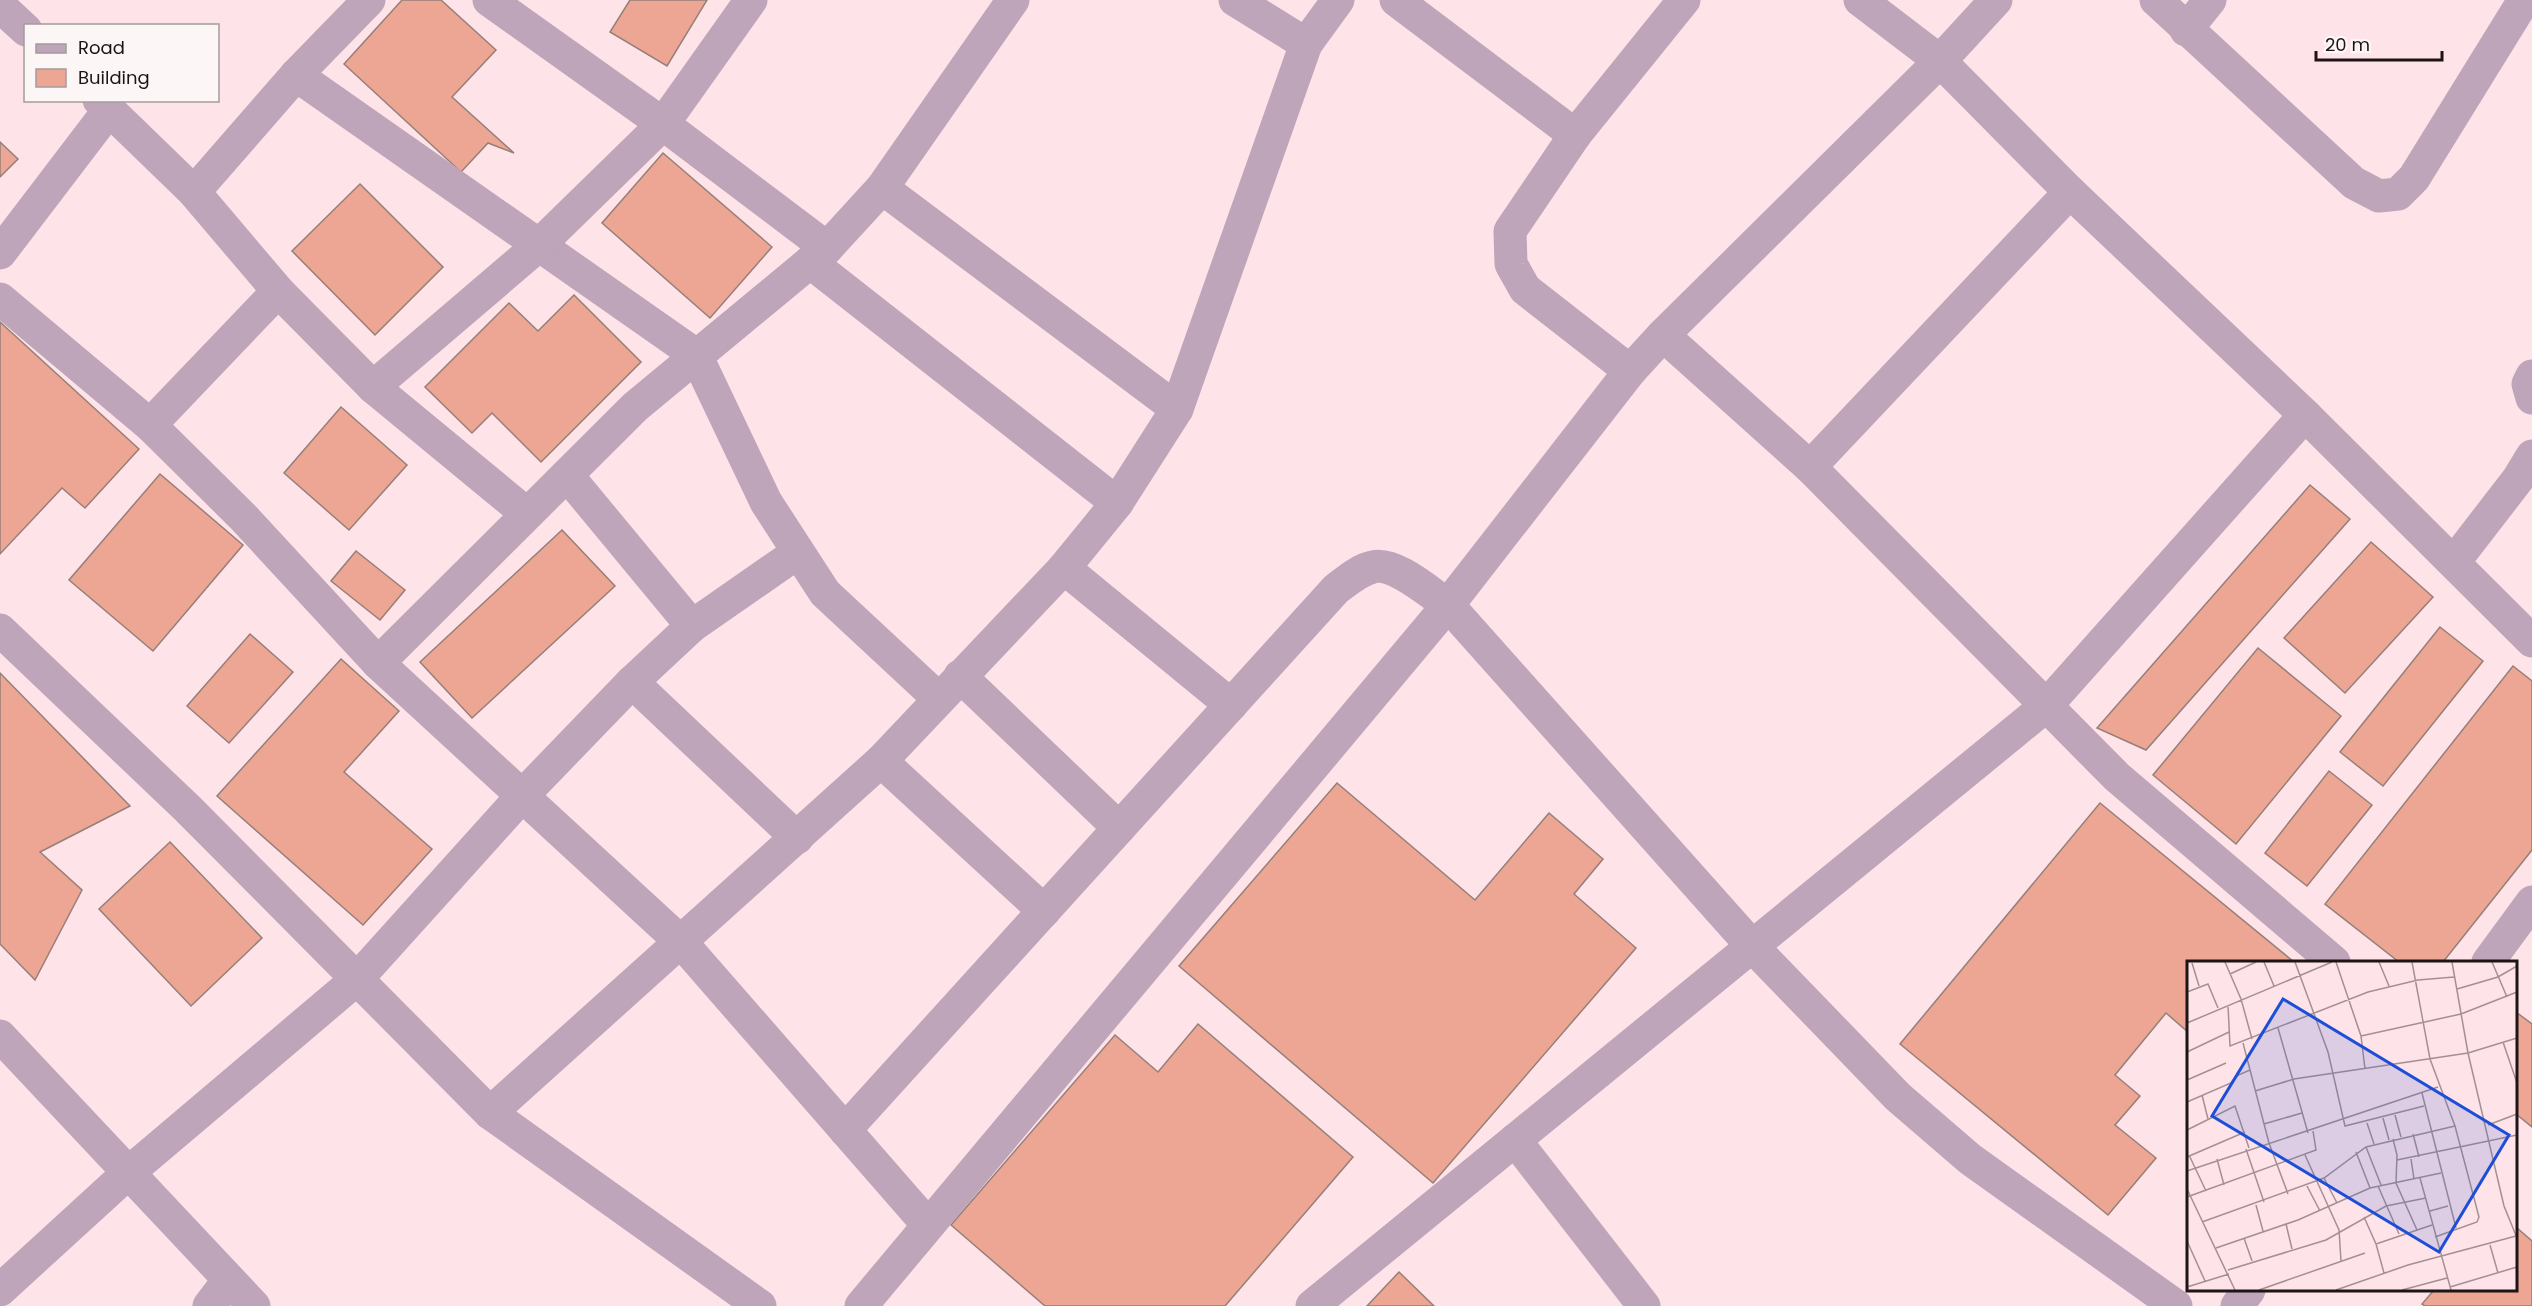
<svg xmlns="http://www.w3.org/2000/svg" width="2532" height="1306" font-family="Poppins,sans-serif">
  <rect width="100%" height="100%" fill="#fee3e8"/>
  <g fill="#eca693" stroke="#967f79" stroke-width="1.5">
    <path d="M 402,0 L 441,0 L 496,50 L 452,97 L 514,153 L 488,143 L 461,172 L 344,64 Z"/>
    <path d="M 630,0 L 707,0 L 667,66 L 610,32 Z"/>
    <path d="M 0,142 L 18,159 L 0,177 Z"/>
    <path d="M 663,153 L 772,247 L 710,318 L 602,223 Z"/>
    <path d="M 360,184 L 443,267 L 375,335 L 292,251 Z"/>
    <path d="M 574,295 L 641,362 L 541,462 L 492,413 L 472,433 L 425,387 L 509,303 L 538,331 Z"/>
    <path d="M 0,322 L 139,449 L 85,508 L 62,488 L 0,554 Z"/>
    <path d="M 341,407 L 407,465 L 349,530 L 284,473 Z"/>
    <path d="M 160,474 L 243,545 L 153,651 L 69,580 Z"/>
    <path d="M 2310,485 L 2350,519 L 2146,750 L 2097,728 Z"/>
    <path d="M 562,530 L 615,586 L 472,718 L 420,662 Z"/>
    <path d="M 2371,542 L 2433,597 L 2345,693 L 2284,638 Z"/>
    <path d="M 356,551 L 405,590 L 380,620 L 331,581 Z"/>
    <path d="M 2440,627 L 2483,661 L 2383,786 L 2340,752 Z"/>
    <path d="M 250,634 L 293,672 L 229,743 L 187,706 Z"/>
    <path d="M 2258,648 L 2341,716 L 2236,844 L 2153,775 Z"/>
    <path d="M 341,659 L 399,711 L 344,772 L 432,849 L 363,925 L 217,796 Z"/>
    <path d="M 2513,666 L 2532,681 L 2532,850 L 2443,962 L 2399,962 L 2325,904 Z"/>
    <path d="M 0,673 L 130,806 L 40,852 L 82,890 L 35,980 L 0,944 Z"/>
    <path d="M 2329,771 L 2372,805 L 2307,886 L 2265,853 Z"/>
    <path d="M 1337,783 L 1475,900 L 1549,813 L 1603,859 L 1574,894 L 1636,948 L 1433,1183 L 1179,966 Z"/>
    <path d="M 2100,803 L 2294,962 L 2188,962 L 2188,1032 L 2166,1013 L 2115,1075 L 2140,1096 L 2115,1125 L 2156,1158 L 2108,1215 L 1900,1044 Z"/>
    <path d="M 170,842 L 262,938 L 191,1006 L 99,909 Z"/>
    <path d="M 2516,1012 L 2532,1024 L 2532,1127 L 2516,1114 Z"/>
    <path d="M 1198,1024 L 1353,1157 L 1225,1306 L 1045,1306 L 951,1225 L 1115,1035 L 1158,1072 Z"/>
    <path d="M 2516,1227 L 2532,1241 L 2532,1306 L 2425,1306 L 2422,1304 L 2434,1290 L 2516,1290 Z"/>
    <path d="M 1399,1272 L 1434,1306 L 1367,1306 Z"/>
  </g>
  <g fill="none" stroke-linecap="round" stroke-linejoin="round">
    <g stroke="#bea5b9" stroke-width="33">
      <path d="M 489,0 L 663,124 L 827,248"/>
      <path d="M 1235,0 L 1306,44"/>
      <path d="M 1396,0 L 1575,135"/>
      <path d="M 1860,0 L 1940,61 L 2070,192 L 2305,415 L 2532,641"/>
      <path d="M 2156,0 L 2354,183 L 2379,196 L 2398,194 L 2414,178 L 2524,0"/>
      <path d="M 0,6 L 26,30"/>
      <path d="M 2186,30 L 2210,0"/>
      <path d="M 296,75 L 696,355 L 766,502 L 825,593 L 939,699"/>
      <path d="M 99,100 L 194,192 L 278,291 L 373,387 L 527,514"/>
      <path d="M 882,188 L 1177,409"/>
      <path d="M 194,192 L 296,75 L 369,0"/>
      <path d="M 0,253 L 109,110"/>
      <path d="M 810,262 L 1117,503"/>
      <path d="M 0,299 L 150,425 L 244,518 L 378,663 L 682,943 L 928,1225"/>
      <path d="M 1663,335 L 1810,467 L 2117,777 L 2334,962"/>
      <path d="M 1630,371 L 1525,289 L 1511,264 L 1510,231 L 1575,135 L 1684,0"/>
      <path d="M 2532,376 L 2528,384 L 2532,398"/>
      <path d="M 373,387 L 538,246 L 663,124 L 751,0"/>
      <path d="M 150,425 L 278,291"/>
      <path d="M 1810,467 L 2070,192"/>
      <path d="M 567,475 L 692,626"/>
      <path d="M 2454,562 L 2518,479 L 2532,456"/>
      <path d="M 1064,568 L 1231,705"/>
      <path d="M 0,630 L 187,808 L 490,1113 L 760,1306"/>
      <path d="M 378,663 L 635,407 L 827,248 L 882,188 L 1013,0"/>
      <path d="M 960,676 L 1119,828"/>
      <path d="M 632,682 L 797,838"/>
      <path d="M 881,761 L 1044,911"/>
      <path d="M 2488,962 L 2532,902"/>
      <path d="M 0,1036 L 254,1306"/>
      <path d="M 490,1113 L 881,761 L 1064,568 L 1117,503 L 1177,409 L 1306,44 L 1338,0"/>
      <path d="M 845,1130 L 1336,589 C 1347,581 1359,570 1373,567 C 1394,561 1430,593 1448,605 L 1752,946 L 1898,1097 L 1970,1159 L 2176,1306"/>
      <path d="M 1515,1140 L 1644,1306"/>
      <path d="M 0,1290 L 128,1173 L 357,979 L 522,796 L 632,682 L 692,626 L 797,553"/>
      <path d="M 209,1306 L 228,1281"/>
      <path d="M 861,1306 L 1448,605 L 1630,371 L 1663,335 L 1940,61 L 1996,0"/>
      <path d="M 1312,1306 L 2046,706 L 2305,415"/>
      <path d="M 2237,1306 L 2249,1290"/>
    </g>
  </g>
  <g transform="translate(2187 961)">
    <rect width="330" height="330" fill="#fee3e8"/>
    <path fill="none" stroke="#a49094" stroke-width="1.5" d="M 38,1 L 54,38 L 65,78M 77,1 L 87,25M 108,1 L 141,91 L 158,165 L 237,145M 149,1 L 174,75 L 178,108M 192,1 L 202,25M 225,1 L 243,98 L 268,165 L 292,256 L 290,261 L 248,276M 265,1 L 281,92 L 317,245 L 330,277M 305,1 L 320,36M 5,2 L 12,25M 43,13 L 69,1M 270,28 L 311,16 L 330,5M 0,31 L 21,23 L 31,47M 41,44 L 43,85 L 181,31 L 231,19 L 267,16M 0,62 L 145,1M 91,67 L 121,172M 174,75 L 274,53 L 330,31M 316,81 L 330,122M 56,82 L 82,182 L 101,233M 0,91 L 42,71M 0,119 L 39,102M 68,130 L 107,118 L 281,92 L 330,77M 235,132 L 269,267M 15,134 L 21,158M 0,141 L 44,122 L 49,115 L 63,109M 208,154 L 214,176M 196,157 L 202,179M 180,162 L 187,183M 77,163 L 115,152M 301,164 L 330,153M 0,169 L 48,145 L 62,187M 226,173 L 232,196M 206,178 L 210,194 L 209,222 L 230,269M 179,186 L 194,224M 59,188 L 77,241M 169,191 L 183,227M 2,194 L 19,230M 118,194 L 152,269 L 154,300M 0,196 L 58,171M 30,198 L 37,224M 224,198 L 227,218M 210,199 L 330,174M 0,210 L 251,126M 137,217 L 150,242M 233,217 L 264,329M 120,225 L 133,250M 191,225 L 212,273M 0,228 L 48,329M 0,236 L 129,189 L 126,170M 69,244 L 76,270M 243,250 L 261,245M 177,256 L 189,283M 15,261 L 137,217 L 179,186 L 268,165M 99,263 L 105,288M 57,277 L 65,300M 0,280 L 18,320M 303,284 L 311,312M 29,287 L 111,259 L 183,227 L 254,212M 41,309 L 139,279 L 199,245 L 239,237M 197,312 L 189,283 L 245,264M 0,326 L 42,313M 263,326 L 330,306M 72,329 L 178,292M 149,329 L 221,304 L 329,275M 215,329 L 260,317"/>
    <path fill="#1d4ed8" fill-opacity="0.15" stroke="#1d4ed8" stroke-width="3" d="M 96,38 L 322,174 L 252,291 L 25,155 Z"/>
    <rect width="330" height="330" fill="none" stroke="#1d1416" stroke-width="3"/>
  </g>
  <rect x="24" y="24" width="195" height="78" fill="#fcf6f7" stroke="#a39c9d" stroke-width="1.5"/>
  <rect x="36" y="44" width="30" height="9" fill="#bea5b9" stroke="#a39c9d" stroke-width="1.5"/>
  <text x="78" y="54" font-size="18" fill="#1d1416">Road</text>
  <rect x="36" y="69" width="30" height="18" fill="#eca693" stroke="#a39c9d" stroke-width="1.5"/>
  <text x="78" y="84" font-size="18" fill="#1d1416">Building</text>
  <path d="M2316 51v9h126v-9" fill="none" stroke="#1d1416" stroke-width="3"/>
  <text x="2325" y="51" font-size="18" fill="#1d1416" stroke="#fcf6f7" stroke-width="4.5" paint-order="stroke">20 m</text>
</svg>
